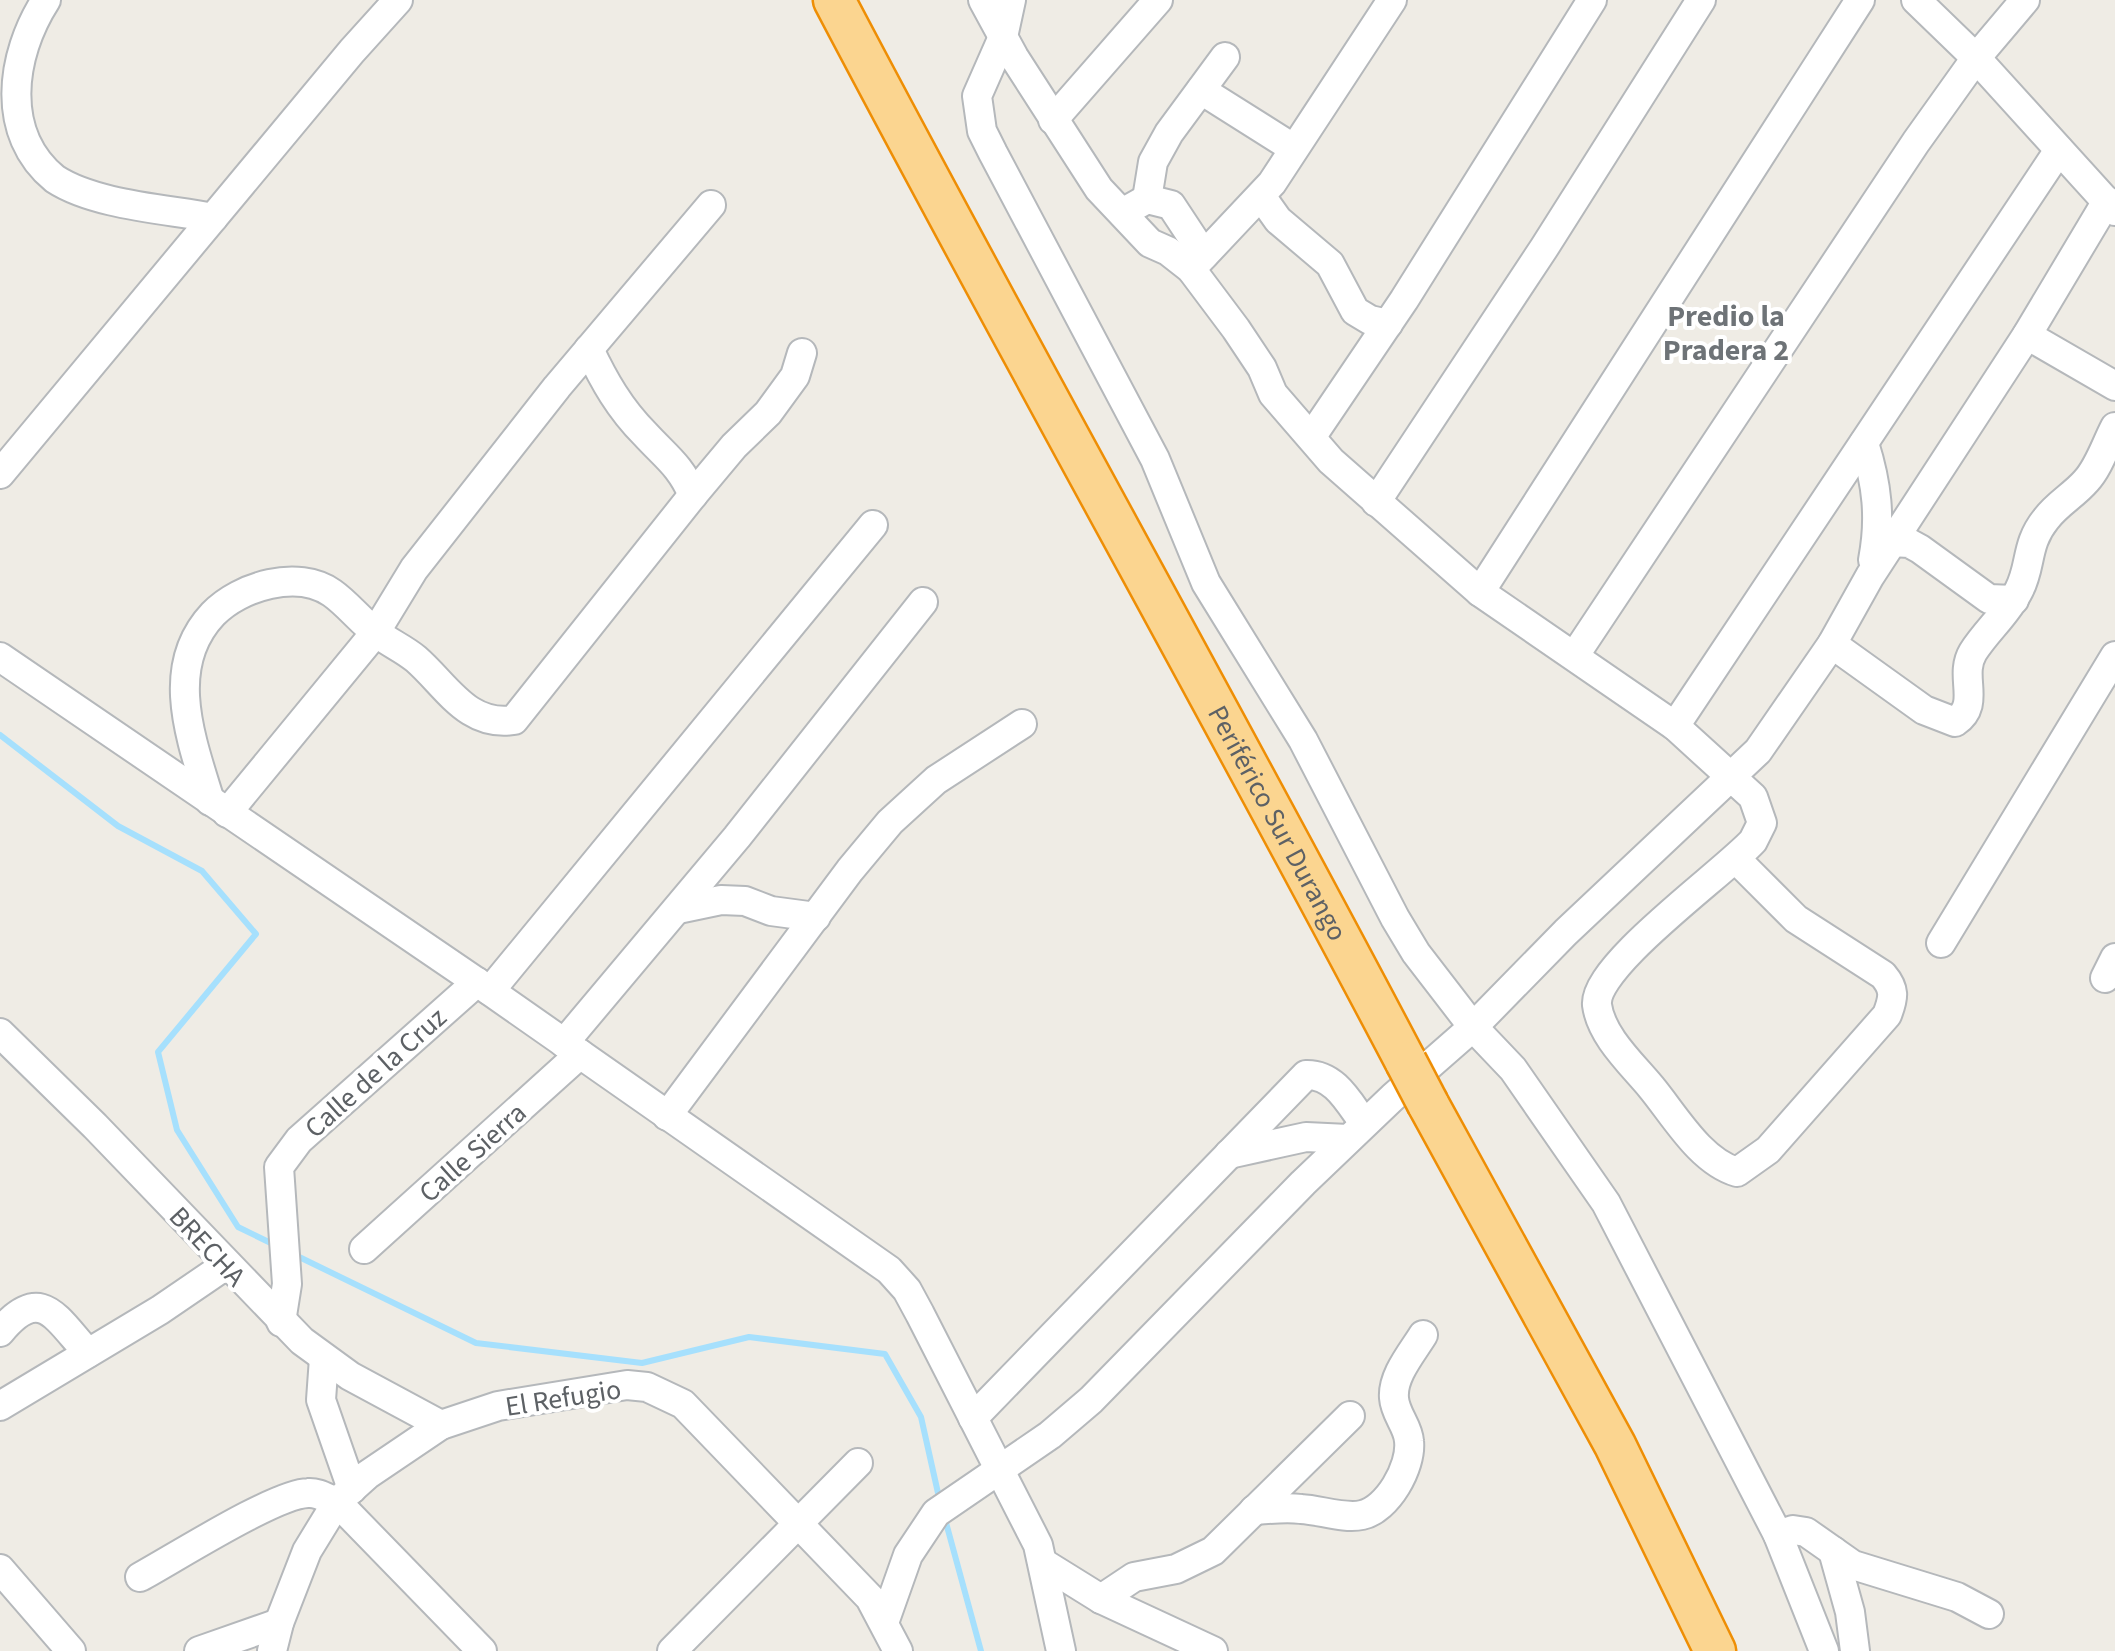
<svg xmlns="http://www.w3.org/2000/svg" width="2115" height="1651" font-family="'Source Sans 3',sans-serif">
  <rect width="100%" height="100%" fill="#efece5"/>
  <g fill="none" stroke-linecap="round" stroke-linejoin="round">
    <g stroke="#a6e0fd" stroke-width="6">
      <path d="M 0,735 L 118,826 L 202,871 L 256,934 L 158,1052 L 177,1130 L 238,1227 L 277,1246"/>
      <path d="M 293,1254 L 476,1343 L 642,1363 L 749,1337 L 885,1354 L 921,1417 L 940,1502"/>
      <path d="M 945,1519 L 981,1651"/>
    </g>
    <defs>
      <g id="minor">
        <path d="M 46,0 C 10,56 0,134 55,179 C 95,205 166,209 213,218"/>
        <path d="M 983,0 L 1014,57 L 1099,189 L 1150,243 L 1168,251 L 1191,269 L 1236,329 L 1262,368 L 1273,394 L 1331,461 L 1480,592 L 1675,726 L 1753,797 L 1762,823 L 1753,841 C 1724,873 1593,966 1597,1005 C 1601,1036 1632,1064 1651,1087 C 1675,1116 1700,1161 1737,1172 L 1768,1150 L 1887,1015 C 1894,997 1895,989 1883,975 L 1796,919 L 1736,859"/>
        <path d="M 1011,0 L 1003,37 L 977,96 L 982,131 L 993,153 L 1155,459 L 1206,583 L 1303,740 L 1395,918 L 1416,953 L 1473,1027 L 1513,1069 L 1606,1203 L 1778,1535 L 1824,1651"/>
        <path d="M 1916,0 L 1976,58 L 2115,211"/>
        <path d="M 1201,90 L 1293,148"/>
        <path d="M 1053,120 L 1158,0"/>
        <path d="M 1261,196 L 1278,220 L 1330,264 L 1355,311 L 1370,320 L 1388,324"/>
        <path d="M 1147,199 L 1153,162 L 1169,133 L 1225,57"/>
        <path d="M 1131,208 L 1147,199 L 1171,205 L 1204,255"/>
        <path d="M 1191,269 L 1272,183 L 1392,0"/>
        <path d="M 2027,335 L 2115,386"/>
        <path d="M 589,349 C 604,381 620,409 645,434 C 666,457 680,465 693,495"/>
        <path d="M 1312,436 L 1404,300 L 1592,0"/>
        <path d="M 1864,443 C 1877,484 1881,518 1873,560"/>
        <path d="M 0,474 L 352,51 L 398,0"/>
        <path d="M 1376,502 L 1544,248 L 1701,0"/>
        <path d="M 1892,542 L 1909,543 L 1920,549 L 1989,599 L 2014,600"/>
        <path d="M 1480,592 L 1860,0"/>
        <path d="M 1832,644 L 1924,710 L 1955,722 C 1982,704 1958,677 1973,652 C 1987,630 2007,614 2019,590 C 2032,565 2025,545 2046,519 C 2057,504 2074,495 2086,481 C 2099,467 2106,444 2115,427"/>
        <path d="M 1575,655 L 1916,142 L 1976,58 L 2025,0"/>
        <path d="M 0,657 L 490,991 L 889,1270 L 907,1290 L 920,1314 L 1038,1545 L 1061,1651"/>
        <path d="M 1675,726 L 2059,150"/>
        <path d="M 210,801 C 191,739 163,667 213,614 C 240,586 298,569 332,593 C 349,605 361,622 378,634 C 390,643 404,649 416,659 C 447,686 467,727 514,720 L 693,495 L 734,446 L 768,413 L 795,376 L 802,353"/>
        <path d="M 227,813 L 375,633 L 414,569 L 557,387 L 711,205"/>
        <path d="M 678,909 L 721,900 L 745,901 L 771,911 L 816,917"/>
        <path d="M 1941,943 L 2115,656"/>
        <path d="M 2105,978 L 2115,958"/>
        <path d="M 490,991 L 873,525"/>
        <path d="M 0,1033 L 95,1126 L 302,1341 L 350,1376 L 441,1425"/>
        <path d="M 564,1043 L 737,837 L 923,602"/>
        <path d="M 667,1116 L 850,870 L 890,822 L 936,780 L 1022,724"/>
        <path d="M 1229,1154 L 1306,1137 L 1348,1139"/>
        <path d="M 364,1249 L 580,1054"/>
        <path d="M 281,1322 L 287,1284 L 279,1167 L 299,1140 L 477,982"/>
        <path d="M 0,1332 C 41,1283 56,1318 88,1353"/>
        <path d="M 324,1358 L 321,1400 L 352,1489"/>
        <path d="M 0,1406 L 160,1310 L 226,1265"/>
        <path d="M 973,1418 L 1306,1075 C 1335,1074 1349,1103 1364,1123"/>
        <path d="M 1254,1510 C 1270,1509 1286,1507 1301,1509 C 1320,1510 1344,1519 1362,1515 C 1387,1510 1412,1467 1409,1441 C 1408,1426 1395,1414 1394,1398 C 1392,1376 1412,1353 1423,1335"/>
        <path d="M 1778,1535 L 1793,1530 L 1806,1532 L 1853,1565 L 1957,1597 L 1989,1614"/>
        <path d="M 1833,1551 L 1850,1612 L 1855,1651"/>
        <path d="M 1043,1563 L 1101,1599 L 1213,1651"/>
        <path d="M 0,1569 L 71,1651"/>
        <path d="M 140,1577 C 175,1558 275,1494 308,1493 C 318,1492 328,1499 337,1502 L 482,1651"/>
        <path d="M 1101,1599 L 1134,1577 L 1176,1569 L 1213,1551 L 1350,1416"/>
        <path d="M 885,1620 L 908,1555 L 936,1513 L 1050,1435 L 1091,1400 L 1303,1183 L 1393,1097 L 1473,1027 L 1566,932 L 1758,751 L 1832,644 L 1870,576 L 2027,335 L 2107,201"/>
        <path d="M 199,1651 L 279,1623"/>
        <path d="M 272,1651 L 279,1623 L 307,1551 L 337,1502 L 367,1475 L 441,1425 L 498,1406 L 627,1385 L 647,1387 L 683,1404 L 870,1598 L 898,1651"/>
        <path d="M 672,1651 L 858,1463"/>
      </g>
      <g id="highway">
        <path id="s1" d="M 834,0 C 1021,356 1219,706 1406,1062"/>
        <path d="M 1428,1104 L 1615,1445 L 1715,1651"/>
      </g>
    </defs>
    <use href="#minor" stroke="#b5b8bb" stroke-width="32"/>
    <use href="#highway" stroke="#ee8e05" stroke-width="45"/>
    <use href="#minor" stroke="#fff" stroke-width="28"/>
    <use href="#highway" stroke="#fbd590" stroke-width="40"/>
    <defs>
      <path id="highway-bridge" d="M 1406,1062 L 1428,1104"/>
    </defs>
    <use href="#highway-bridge" stroke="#ee8e05" stroke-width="45" stroke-linecap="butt"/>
    <use href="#highway-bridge" stroke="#fbd590" stroke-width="40"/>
  </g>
  <g text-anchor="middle" stroke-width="8" stroke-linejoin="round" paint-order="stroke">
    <g font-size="28" fill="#5d6165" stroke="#fff">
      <text dy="10" stroke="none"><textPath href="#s1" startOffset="935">Periférico Sur Durango</textPath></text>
      <text transform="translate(375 1072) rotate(-42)" y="10">Calle de la Cruz</text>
      <text transform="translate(472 1152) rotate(-42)" y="10">Calle Sierra</text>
      <text transform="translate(208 1246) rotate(47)" y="10">BRECHA</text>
      <text transform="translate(563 1397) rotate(-9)" y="10">El Refugio</text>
    </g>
    <g font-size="30" font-weight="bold" fill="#6e7377" stroke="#fff">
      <text x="1726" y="326">Predio la<tspan x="1726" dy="34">Pradera 2</tspan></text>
    </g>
  </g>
</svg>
